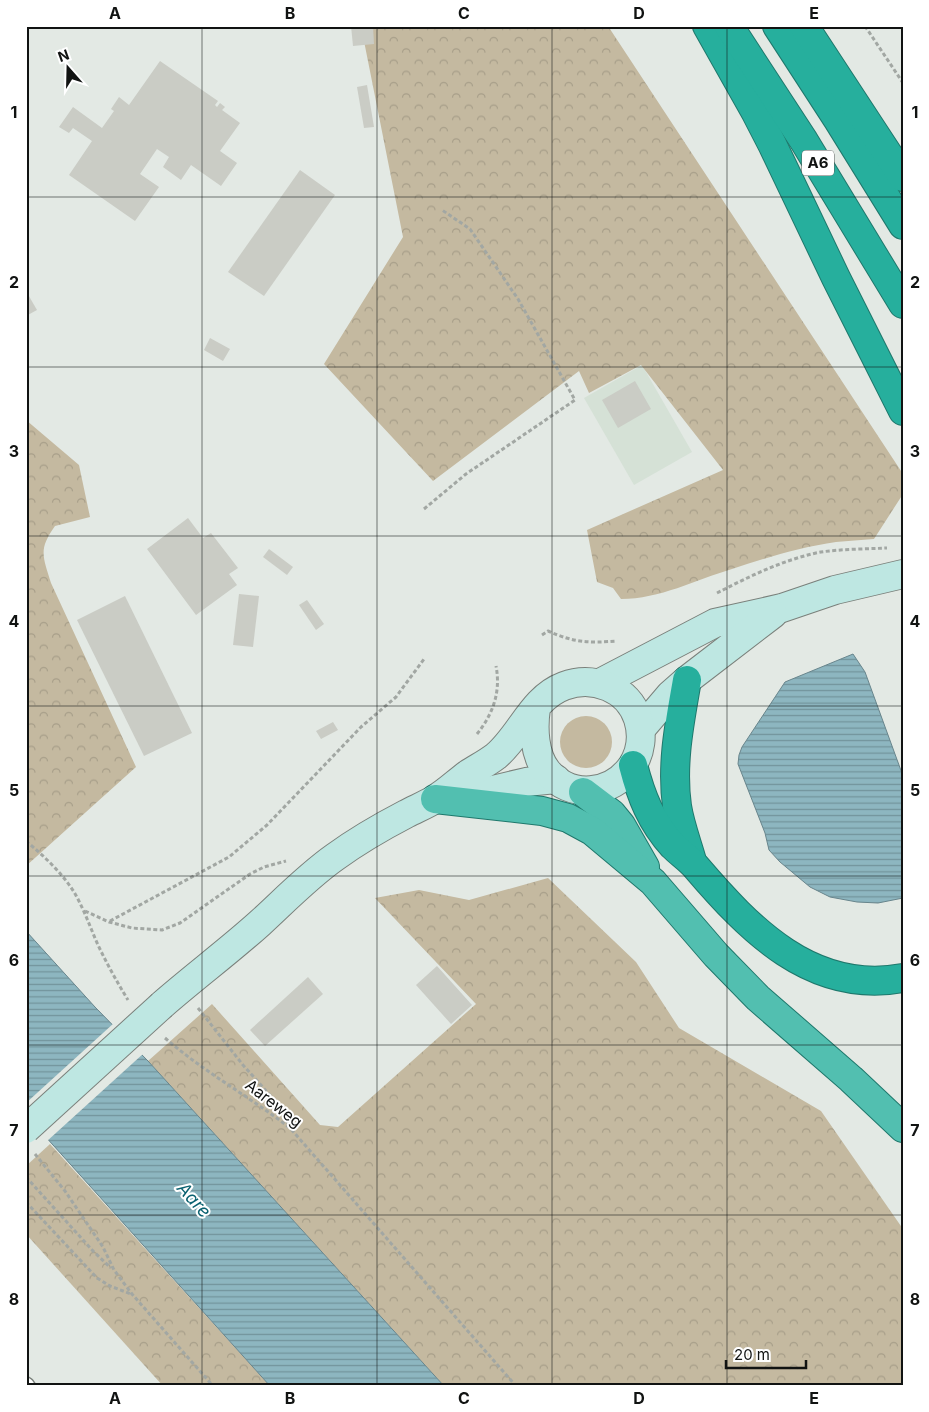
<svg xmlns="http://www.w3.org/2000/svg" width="929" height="1412" font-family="Inter,sans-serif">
  <defs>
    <pattern id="forest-crowns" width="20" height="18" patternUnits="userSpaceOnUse" patternTransform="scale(1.25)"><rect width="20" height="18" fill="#c4b9a0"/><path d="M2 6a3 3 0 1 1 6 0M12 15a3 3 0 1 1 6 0" fill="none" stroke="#a79e89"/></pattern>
    <pattern id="water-rules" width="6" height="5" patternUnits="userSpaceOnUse" patternTransform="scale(1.25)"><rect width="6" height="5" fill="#8db6c0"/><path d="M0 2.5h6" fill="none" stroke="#72939b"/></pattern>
  </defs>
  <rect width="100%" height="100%" fill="#e3e9e4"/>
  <path fill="#d5e1d6" d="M 642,365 L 692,452 L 634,485 L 584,398 Z"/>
  <circle fill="#c4b9a0" cx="586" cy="742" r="26"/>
  <g fill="url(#forest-crowns)">
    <path d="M 361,26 L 608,26 L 903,474 L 903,494 L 874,539 C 861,540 848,541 836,542 C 801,547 765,558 732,569 C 695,580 660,599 621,599 L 613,588 L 597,582 L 587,530 L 723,470 L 641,365 L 589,393 L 579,371 L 433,481 L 324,364 L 403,237 Z"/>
    <path d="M 26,420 L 79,465 L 90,517 L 55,526 C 38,550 43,556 51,583 L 136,767 L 26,866 Z"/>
    <path d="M 548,878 L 636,962 L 679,1028 L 821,1111 L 903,1229 L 903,1386 L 444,1386 L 148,1061 L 212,1004 L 320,1125 L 338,1127 L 476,1004 L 375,898 L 419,890 L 469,900 Z"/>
    <path d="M 50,1144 L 270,1386 L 163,1386 L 26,1234 L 26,1166 Z"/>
  </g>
  <g fill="url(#water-rules)" stroke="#68858c">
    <path d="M 853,654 L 865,672 L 903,776 L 903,898 L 878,903 L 857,902 L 830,897 L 810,887 L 780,862 L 769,850 L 765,833 L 738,764 L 739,755 L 742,747 L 785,682 Z"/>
    <path d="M 26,931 L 95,1007 L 148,1061 L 444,1386 L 270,1386 L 26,1115 Z"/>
  </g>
  <path fill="#e3e9e4" d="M 114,1023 L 144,1053 L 46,1142 L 26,1119 L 26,1103 Z"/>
  <g fill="#caccc5">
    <path d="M 351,26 L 373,26 L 374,44 L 353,46 Z"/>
    <path d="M 160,61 L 218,101 L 215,105 L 217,107 L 220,103 L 225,107 L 222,110 L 240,123 L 220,151 L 237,163 L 221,186 L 191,165 L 181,180 L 163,167 L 169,157 L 157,149 L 140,174 L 159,187 L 135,221 L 69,175 L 92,141 L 73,128 L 69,133 L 59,127 L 73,107 L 102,128 L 114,111 L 111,109 L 119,97 L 129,105 Z"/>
    <path d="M 367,85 L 374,127 L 364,128 L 357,87 Z"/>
    <path d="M 300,170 L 335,195 L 264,296 L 228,272 Z"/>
    <path d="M 26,291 L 37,310 L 26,316 Z"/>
    <path d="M 210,338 L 230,349 L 223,361 L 204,350 Z"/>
    <path d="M 635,381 L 651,409 L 618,428 L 602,400 Z"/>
    <path d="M 188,518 L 203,538 L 211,533 L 238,568 L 229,574 L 237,585 L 196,615 L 147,549 Z"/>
    <path d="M 269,549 L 293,567 L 287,575 L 263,557 Z"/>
    <path d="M 239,594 L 259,596 L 253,647 L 233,645 Z"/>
    <path d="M 125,596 L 192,733 L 144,756 L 77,620 Z"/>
    <path d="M 307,600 L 324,624 L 316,630 L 299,605 Z"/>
    <path d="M 333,722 L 338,730 L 321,739 L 316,731 Z"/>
    <path d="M 437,966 L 472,1005 L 451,1024 L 416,985 Z"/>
    <path d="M 308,977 L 323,994 L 265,1046 L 250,1030 Z"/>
  </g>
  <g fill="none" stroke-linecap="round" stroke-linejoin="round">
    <defs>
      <path id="service" d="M 26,1385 L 27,1386"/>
      <g id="secondary">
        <path d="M 600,683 L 715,623 L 782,608 L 835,590 L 903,574"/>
        <path d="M 641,729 L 670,695 L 687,680 L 773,614"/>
        <path d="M 451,797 L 484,792 L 526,782 L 556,779"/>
        <path d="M 162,1005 C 194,977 229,951 260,923 C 285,900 308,876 335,857 C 357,841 381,827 406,814 C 415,809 426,805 435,799 C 447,792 457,782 468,774 C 477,768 487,763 496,756 C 521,735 532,698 564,686 C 593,675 628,688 638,719 C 643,735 641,752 632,766 C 612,795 570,800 547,771 C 534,755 533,728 536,708"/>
      </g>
      <g id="trunk">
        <path d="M 583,792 L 612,814 L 621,825 L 645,867"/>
        <path d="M 435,799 L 542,811 L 568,818 L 592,831 L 653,882 L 716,955 L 758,998 L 851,1079 L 903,1128"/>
      </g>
      <g id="motorway">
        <path d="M 707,26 L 756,113 L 773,146 L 836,278 L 903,411"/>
        <path d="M 729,26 L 804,141 L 903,304"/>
        <path d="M 777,26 L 838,120 L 903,225"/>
        <path d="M 804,26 L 903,177"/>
        <path d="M 687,680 C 680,721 671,763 677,806 C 680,825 687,843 692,861"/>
        <path d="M 633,765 C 641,796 651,822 673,846 C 680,853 689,859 696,867 C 749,929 812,995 903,978"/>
      </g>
    </defs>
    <use href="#service" stroke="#7a807b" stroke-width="18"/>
    <use href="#secondary" stroke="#7a807b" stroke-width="30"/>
    <use href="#trunk" stroke="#1f786c" stroke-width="30"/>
    <use href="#motorway" stroke="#1f786c" stroke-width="30"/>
    <g stroke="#a2a7a3" stroke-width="3" stroke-dasharray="4 2.5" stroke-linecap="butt">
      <path d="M 865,26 L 903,83"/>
      <path d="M 424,509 L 466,474 L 575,400 L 518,299 L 470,229 L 442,210"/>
      <path d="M 717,593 C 750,576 785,559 821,552 C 842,549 866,549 887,548"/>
      <path d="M 542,635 L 548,631 C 575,643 589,643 617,641"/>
      <path d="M 477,734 C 493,714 501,692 496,666"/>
      <path d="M 26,841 C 44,856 62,873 74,892 C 84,909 90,927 98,945 C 107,964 117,982 128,1000"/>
      <path d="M 85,911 L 109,922 L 132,928 L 162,930 L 180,923 L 250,874 L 264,867 L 286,861"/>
      <path d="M 110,921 L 229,857 L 267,825 L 361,727 L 396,697 L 424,659"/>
      <path d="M 198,1008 L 243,1065 L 276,1102 L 289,1125"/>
      <path d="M 165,1038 C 204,1072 250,1097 290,1128 L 516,1386"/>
      <path d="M 35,1154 L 65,1191 L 103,1247 L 114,1270 L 132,1294 L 213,1386"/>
      <path d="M 26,1177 L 93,1251 L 111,1268"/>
      <path d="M 26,1202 L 97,1278 L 110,1286 L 131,1294"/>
    </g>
    <use href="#service" stroke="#fff" stroke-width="15"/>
    <use href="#secondary" stroke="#bee7e2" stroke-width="28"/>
    <use href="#trunk" stroke="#52bfb0" stroke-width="28"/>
    <use href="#motorway" stroke="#26af9d" stroke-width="28"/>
    <defs>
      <path id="secondary-bridge" d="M 26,1129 L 162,1005"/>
    </defs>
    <use href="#secondary-bridge" stroke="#7a807b" stroke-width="30" stroke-linecap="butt"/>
    <use href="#secondary-bridge" stroke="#bee7e2" stroke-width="28"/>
  </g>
  <path fill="none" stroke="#111312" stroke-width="1" stroke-opacity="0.55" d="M 202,26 L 202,1386M 377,26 L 377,1386M 552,26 L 552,1386M 727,26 L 727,1386M 26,197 L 903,197M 26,367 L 903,367M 26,536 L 903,536M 26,706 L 903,706M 26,876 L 903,876M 26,1045 L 903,1045M 26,1215 L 903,1215"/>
  <g text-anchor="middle" stroke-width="4" stroke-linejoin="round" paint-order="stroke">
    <rect fill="#fff" stroke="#585a59" stroke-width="1" x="802" y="150.5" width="32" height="25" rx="4"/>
    <g font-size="15" font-weight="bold" fill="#111312">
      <text x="818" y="168">A6</text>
    </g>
    <g font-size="16" fill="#111312" stroke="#fff">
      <text transform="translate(274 1103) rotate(38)" y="6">Aareweg</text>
    </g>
    <g font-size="18" font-style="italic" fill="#0b6170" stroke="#fff">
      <text transform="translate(194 1200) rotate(48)" y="6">Aare</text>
    </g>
  </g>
  <rect width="929" height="1412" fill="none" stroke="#ffffff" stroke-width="55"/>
  <g transform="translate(68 68) rotate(340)" stroke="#ffffff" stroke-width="4" paint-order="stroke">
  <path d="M0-4L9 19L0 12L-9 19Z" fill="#111312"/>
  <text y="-8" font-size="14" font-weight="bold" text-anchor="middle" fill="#111312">N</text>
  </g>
  <path d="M726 1360v8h80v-8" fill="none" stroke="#111312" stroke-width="2.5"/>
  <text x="734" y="1360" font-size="15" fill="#111312" stroke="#ffffff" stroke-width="4" paint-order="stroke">20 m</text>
  <rect x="28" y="28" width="874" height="1356" fill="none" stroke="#111312" stroke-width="2"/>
  <g font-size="16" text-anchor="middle" font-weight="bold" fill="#111312">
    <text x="115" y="19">A</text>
    <text x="290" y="19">B</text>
    <text x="464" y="19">C</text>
    <text x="639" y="19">D</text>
    <text x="814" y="19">E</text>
    <text x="14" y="118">1</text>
    <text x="915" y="118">1</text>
    <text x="14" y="288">2</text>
    <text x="915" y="288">2</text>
    <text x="14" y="457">3</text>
    <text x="915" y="457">3</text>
    <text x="14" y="627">4</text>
    <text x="915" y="627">4</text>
    <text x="14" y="796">5</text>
    <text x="915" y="796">5</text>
    <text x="14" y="966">6</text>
    <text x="915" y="966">6</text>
    <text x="14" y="1136">7</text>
    <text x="915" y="1136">7</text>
    <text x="14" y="1305">8</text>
    <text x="915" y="1305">8</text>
    <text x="115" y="1404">A</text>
    <text x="290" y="1404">B</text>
    <text x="464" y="1404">C</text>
    <text x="639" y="1404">D</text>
    <text x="814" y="1404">E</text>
  </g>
</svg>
